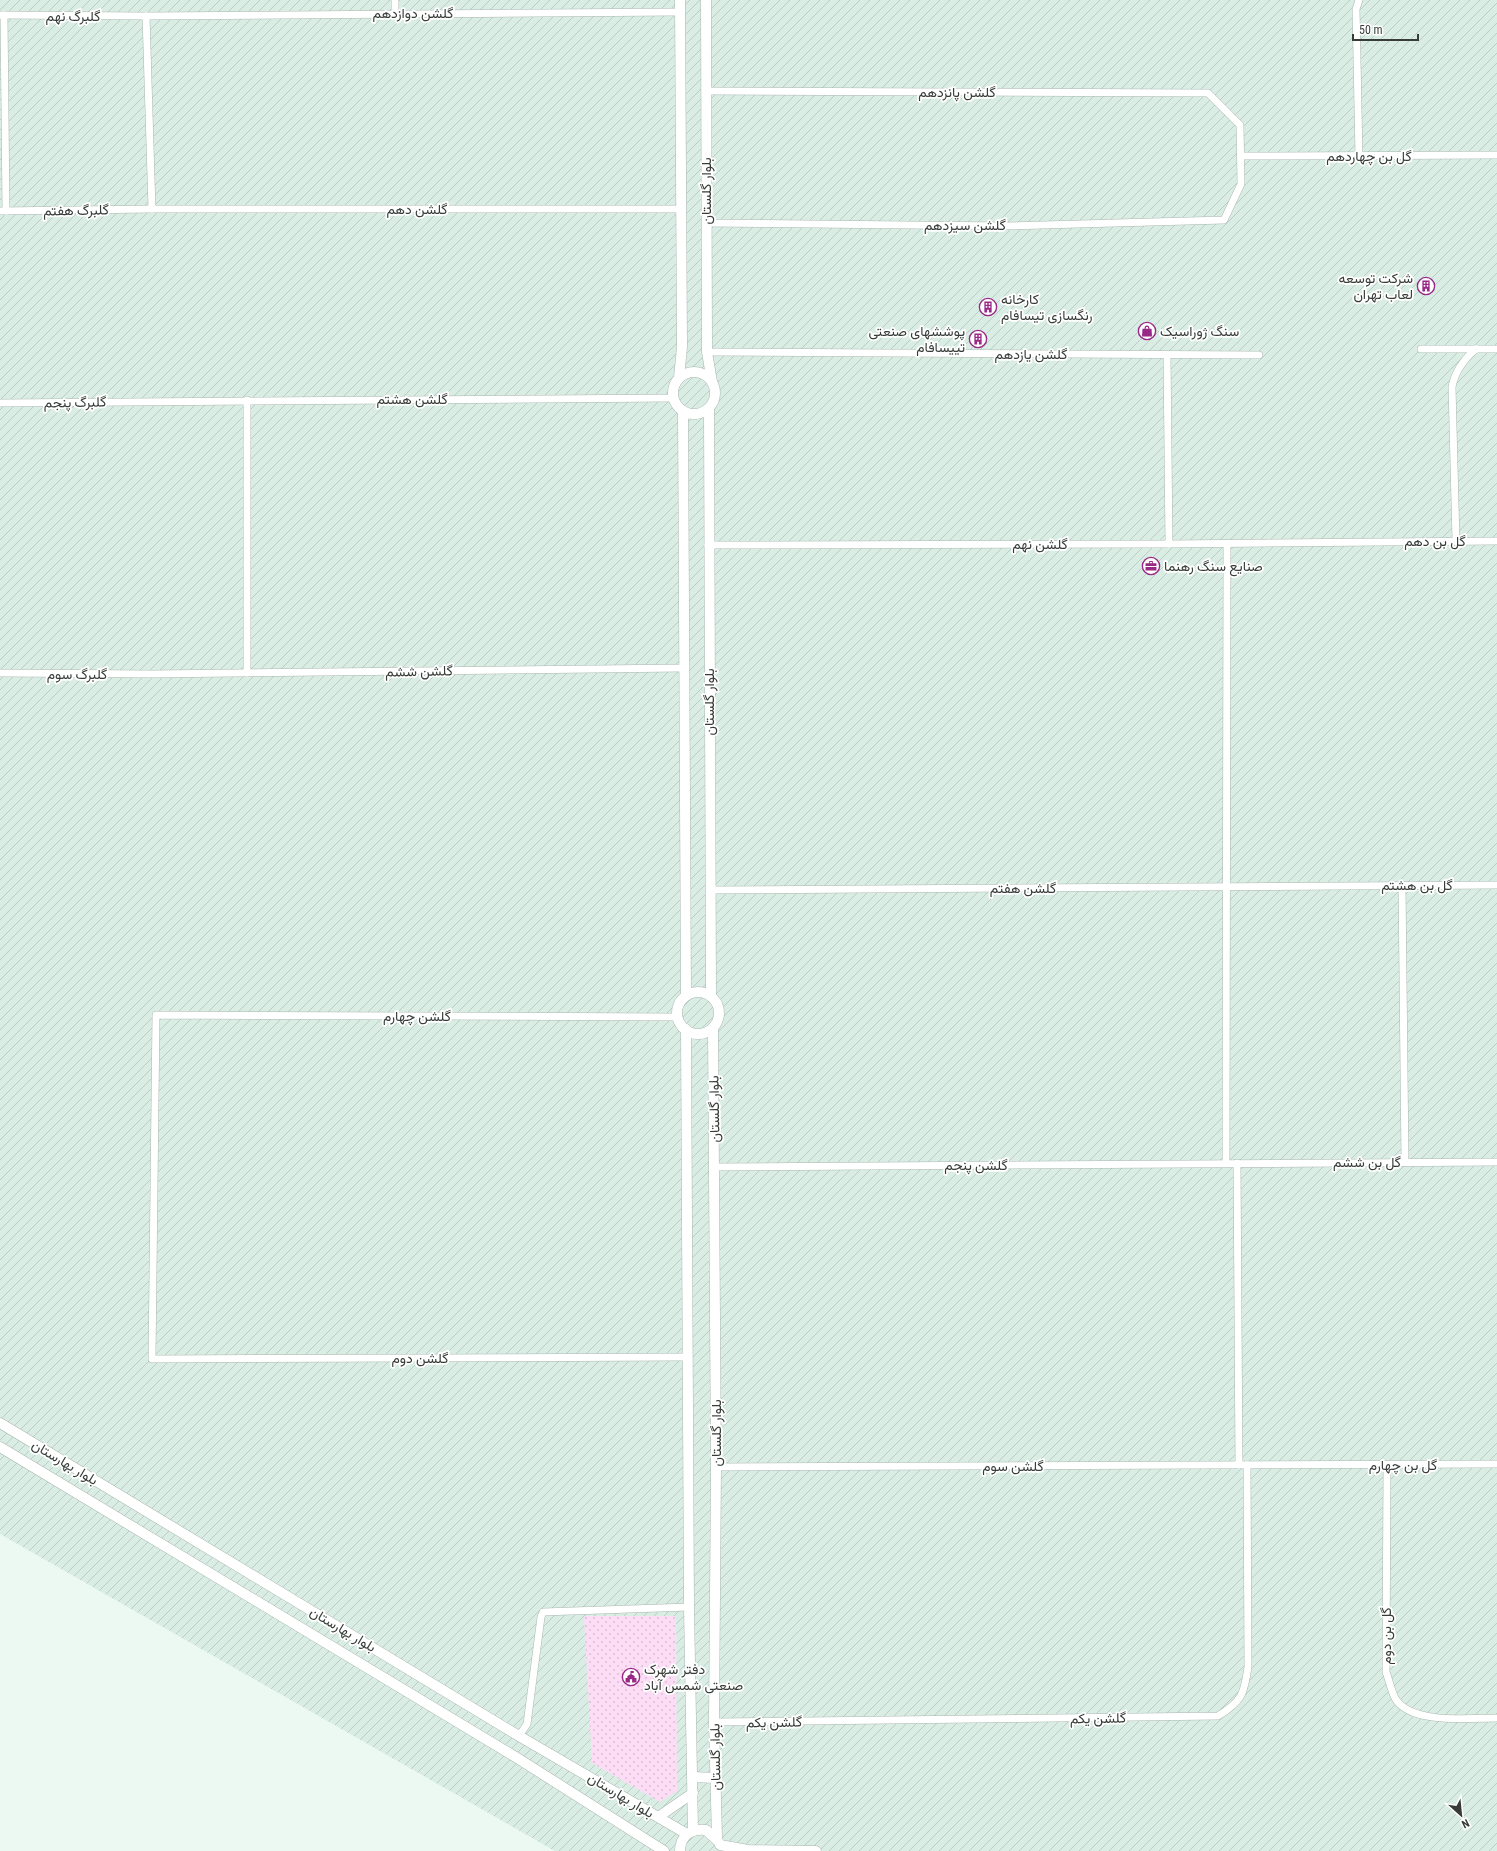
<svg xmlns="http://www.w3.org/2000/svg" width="1497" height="1851" font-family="'Roboto Condensed',Vazirmatn,sans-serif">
  <defs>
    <pattern id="industrial-furrows" width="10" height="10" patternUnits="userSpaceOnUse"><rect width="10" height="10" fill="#d9ede4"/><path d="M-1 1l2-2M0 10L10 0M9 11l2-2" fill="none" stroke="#bbccc4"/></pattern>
    <pattern id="grass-dots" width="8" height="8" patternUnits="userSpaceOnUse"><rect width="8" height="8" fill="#fdddf5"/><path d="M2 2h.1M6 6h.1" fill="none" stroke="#d9bfd3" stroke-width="1.8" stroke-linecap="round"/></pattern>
  </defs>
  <rect width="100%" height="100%" fill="#ecf9f3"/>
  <path fill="url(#industrial-furrows)" d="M 0,0 L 1497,0 L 1497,1851 L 555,1851 L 0,1534 Z"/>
  <path fill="url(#grass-dots)" d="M 584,1616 L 676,1616 L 677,1791 L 660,1802 L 592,1763 Z"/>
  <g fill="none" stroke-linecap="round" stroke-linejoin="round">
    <defs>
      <g id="street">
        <path d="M 395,13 L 395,0"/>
        <path d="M 0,15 L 146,16 L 680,12"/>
        <path d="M 4,15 L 6,211"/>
        <path d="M 146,16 L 152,209"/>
        <path d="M 1241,156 L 1497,155"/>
        <path d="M 1359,157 L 1356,9 L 1359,0"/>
        <path d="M 0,211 L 152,209 L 681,209"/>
        <path d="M 706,223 L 1007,226 L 1224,220 L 1241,184 L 1240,125 L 1208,93 L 706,91"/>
        <path d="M 1421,349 L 1497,349"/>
        <path d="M 707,352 L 1259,355"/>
        <path d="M 1167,355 L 1169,544"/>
        <path d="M 247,400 L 247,673"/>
        <path d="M 0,403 L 674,398"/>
        <path d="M 1456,541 L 1452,387 C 1455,371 1464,359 1476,349"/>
        <path d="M 708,545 L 1169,544 L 1497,541"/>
        <path d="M 0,673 L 153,674 L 684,668"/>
        <path d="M 1402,885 L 1405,1162"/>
        <path d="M 710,890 L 1497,885"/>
        <path d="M 678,1017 L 156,1015 L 152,1359 L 688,1357"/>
        <path d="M 1226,1163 L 1227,544"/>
        <path d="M 1237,1163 L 1239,1465"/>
        <path d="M 715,1167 L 1497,1162"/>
        <path d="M 1387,1465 L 1386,1672 C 1389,1680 1391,1690 1395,1698 C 1410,1725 1471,1718 1497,1718"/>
        <path d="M 716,1467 L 1497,1464"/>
        <path d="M 714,1722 L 1218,1716 C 1242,1701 1244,1695 1248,1667 L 1247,1465"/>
        <path d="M 519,1736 L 527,1724 L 541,1617 L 543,1612 L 689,1607"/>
      </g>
      <g id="secondary">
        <path d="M 706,0 L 707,352 L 712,382"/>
        <circle cx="694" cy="393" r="21"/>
        <path d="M 679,378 L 682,347 L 680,0"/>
        <path d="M 709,409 L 711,996"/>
        <path d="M 683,411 L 686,996"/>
        <circle cx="698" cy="1013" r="21"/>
        <path d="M 713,1028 L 716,1467 L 714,1722 L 717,1838"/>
        <path d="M 686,1029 L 689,1607 L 693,1831"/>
        <path d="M 0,1423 L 519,1736 L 687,1834"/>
        <path d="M 0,1447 L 514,1756 L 664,1851"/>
        <path d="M 693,1777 L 715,1778"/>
        <path d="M 658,1817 L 693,1793"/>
        <path d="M 720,1845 L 748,1850 L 816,1851"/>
        <path d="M 680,1851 C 680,1836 691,1828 706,1830 L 718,1841"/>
      </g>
    </defs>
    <use href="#street" stroke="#abb8b1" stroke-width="8"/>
    <use href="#secondary" stroke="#abb8b1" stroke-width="11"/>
    <use href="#street" stroke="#fff" stroke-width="7"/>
    <use href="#secondary" stroke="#fff" stroke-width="10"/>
  </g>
  <defs>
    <symbol id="building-ring" viewBox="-11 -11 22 22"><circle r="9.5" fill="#fff" stroke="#992987" stroke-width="1.5"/><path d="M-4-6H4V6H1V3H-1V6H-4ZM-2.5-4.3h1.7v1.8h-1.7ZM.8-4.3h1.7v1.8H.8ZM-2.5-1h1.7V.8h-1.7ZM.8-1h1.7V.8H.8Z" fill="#992987"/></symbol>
    <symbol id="shop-ring" viewBox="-11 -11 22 22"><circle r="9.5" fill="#fff" stroke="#992987" stroke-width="1.5"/><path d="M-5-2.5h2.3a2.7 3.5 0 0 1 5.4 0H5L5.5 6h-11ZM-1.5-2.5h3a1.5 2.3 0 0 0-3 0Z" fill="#992987"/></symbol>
    <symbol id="office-ring" viewBox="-11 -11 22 22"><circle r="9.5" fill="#fff" stroke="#992987" stroke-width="1.5"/><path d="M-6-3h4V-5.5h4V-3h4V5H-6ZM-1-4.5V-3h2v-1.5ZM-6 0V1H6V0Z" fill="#992987"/></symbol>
    <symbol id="civic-ring" viewBox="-11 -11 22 22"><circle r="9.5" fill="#fff" stroke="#992987" stroke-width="1.5"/><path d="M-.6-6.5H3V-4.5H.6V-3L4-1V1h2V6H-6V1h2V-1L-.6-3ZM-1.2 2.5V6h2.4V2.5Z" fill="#992987"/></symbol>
  </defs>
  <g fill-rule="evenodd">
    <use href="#building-ring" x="1416" y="276" width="20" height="20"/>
    <use href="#building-ring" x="978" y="297" width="20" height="20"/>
    <use href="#shop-ring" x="1137" y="321" width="20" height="20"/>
    <use href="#building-ring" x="968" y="329" width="20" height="20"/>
    <use href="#office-ring" x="1141" y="556" width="20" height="20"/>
    <use href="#civic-ring" x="621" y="1667" width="20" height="20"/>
  </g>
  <g text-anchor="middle" stroke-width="3.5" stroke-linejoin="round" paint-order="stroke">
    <g font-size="14" fill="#373c39" stroke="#fff">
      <text x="413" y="18">گلشن دوازدهم</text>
      <text x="73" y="21">گلبرگ نهم</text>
      <text x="957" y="97">گلشن پانزدهم</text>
      <text x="1369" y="161">گل بن چهاردهم</text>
      <text transform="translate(706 191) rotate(-90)" y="5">بلوار گلستان</text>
      <text x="417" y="214">گلشن دهم</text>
      <text transform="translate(76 210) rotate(-1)" y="5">گلبرگ هفتم</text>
      <text x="965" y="230">گلشن سیزدهم</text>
      <text x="1031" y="359">گلشن یازدهم</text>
      <text x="412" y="404">گلشن هشتم</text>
      <text transform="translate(75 402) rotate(-1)" y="5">گلبرگ پنجم</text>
      <text x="1435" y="546">گل بن دهم</text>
      <text x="1040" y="549">گلشن نهم</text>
      <text transform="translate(419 671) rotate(-1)" y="5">گلشن ششم</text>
      <text x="77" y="679">گلبرگ سوم</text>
      <text transform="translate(709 702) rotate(-90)" y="5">بلوار گلستان</text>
      <text x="1417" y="890">گل بن هشتم</text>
      <text x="1023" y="893">گلشن هفتم</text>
      <text x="417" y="1021">گلشن چهارم</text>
      <text transform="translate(714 1109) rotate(-91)" y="5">بلوار گلستان</text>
      <text x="1367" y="1167">گل بن ششم</text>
      <text x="976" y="1170">گلشن پنجم</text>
      <text x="420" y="1363">گلشن دوم</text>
      <text transform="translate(716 1433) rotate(-90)" y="5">بلوار گلستان</text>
      <text transform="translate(65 1462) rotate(31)" y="5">بلوار بهارستان</text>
      <text x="1403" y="1470">گل بن چهارم</text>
      <text x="1013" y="1471">گلشن سوم</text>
      <text transform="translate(343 1629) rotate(31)" y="5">بلوار بهارستان</text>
      <text transform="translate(1386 1636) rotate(-90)" y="5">گل بن دوم</text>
      <text transform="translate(1098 1718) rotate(-1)" y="5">گلشن یکم</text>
      <text transform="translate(774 1722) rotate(-1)" y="5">گلشن یکم</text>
      <text transform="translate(715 1757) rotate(-91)" y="5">بلوار گلستان</text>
      <text transform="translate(621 1795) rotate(31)" y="5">بلوار بهارستان</text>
    </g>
    <g font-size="14" fill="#373c39" stroke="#fff" text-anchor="start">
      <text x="1413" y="283" text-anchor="end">شرکت توسعه<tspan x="1413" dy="16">لعاب تهران</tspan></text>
      <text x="1001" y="304">کارخانه<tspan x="1001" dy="16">رنگسازی تیسافام</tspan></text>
      <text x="965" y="336" text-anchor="end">پوششهای صنعتی<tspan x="965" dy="16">تییسافام</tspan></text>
      <text x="1160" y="336">سنگ ژوراسیک</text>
      <text x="1164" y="571">صنایع سنگ رهنما</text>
      <text x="644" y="1674">دفتر شهرک<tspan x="644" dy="16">صنعتی شمس آباد</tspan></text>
    </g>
  </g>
  <g transform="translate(1461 1815) rotate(153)" stroke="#ffffff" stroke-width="3" paint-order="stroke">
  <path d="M0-3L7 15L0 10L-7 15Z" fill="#373c39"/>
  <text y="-6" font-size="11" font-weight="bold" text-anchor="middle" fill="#373c39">N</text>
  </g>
  <path d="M1353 34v6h65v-6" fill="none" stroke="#373c39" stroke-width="2"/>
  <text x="1359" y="34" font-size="12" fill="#373c39" stroke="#ffffff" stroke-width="3" paint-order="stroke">50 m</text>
</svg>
